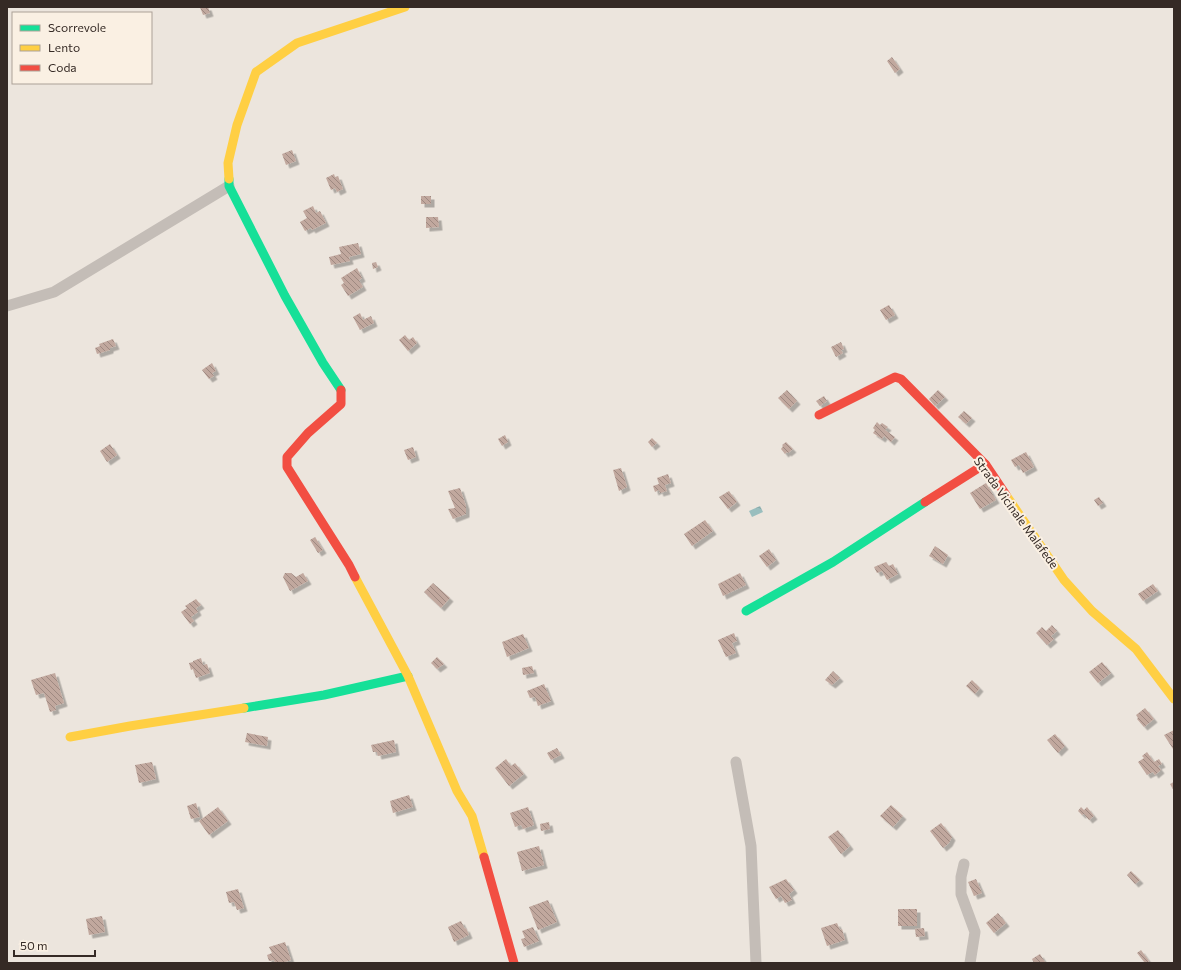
<svg xmlns="http://www.w3.org/2000/svg" width="1181" height="970" font-family="Commissioner,sans-serif">
  <defs>
    <pattern id="water-ripples" width="26" height="14" patternUnits="userSpaceOnUse"><rect width="26" height="14" fill="#99bebe"/><path d="M2 4q2-2 4 0t4 0M15 11q2-2 4 0t4 0" fill="none" stroke="#84a3a3"/></pattern>
    <pattern id="building-back-hatch" width="6" height="6" patternUnits="userSpaceOnUse"><rect width="6" height="6" fill="#c1a89e"/><path d="M-1 5l2 2M0 0l6 6M5-1l2 2" fill="none" stroke="#9e8981"/></pattern>
    <filter id="shadow"><feDropShadow dx="3.5" dy="3.5" stdDeviation="0" flood-color="#0004"/></filter>
  </defs>
  <rect width="100%" height="100%" fill="#ece5dd"/>
  <path fill="url(#water-ripples)" d="M 760,506 L 763,512 L 752,517 L 749,511 Z"/>
  <g fill="url(#building-back-hatch)" filter="url(#shadow)">
    <path d="M 200,7 L 208,7 L 210,13 L 203,15 Z"/>
    <path d="M 892,57 L 900,69 L 895,73 L 887,61 Z"/>
    <path d="M 292,150 L 296,161 L 286,165 L 282,154 Z"/>
    <path d="M 334,174 L 335,177 L 338,176 L 343,189 L 337,192 L 335,188 L 331,190 L 326,178 Z"/>
    <rect x="421" y="196" width="10" height="8"/>
    <path d="M 313,206 L 316,213 L 320,211 L 326,223 L 312,230 L 311,228 L 305,231 L 300,222 L 307,218 L 303,211 Z"/>
    <path d="M 426,217 L 438,217 L 439,227 L 426,228 Z"/>
    <path d="M 358,243 L 361,254 L 349,257 L 350,261 L 331,265 L 329,257 L 341,254 L 339,247 Z"/>
    <path d="M 376,262 L 378,267 L 373,269 L 372,263 Z"/>
    <path d="M 357,268 L 362,278 L 359,280 L 363,287 L 348,296 L 341,285 L 344,283 L 341,278 Z"/>
    <path d="M 889,305 L 895,315 L 886,320 L 880,310 Z"/>
    <path d="M 360,313 L 363,320 L 371,316 L 374,323 L 360,330 L 353,317 Z"/>
    <path d="M 405,335 L 409,340 L 413,337 L 417,343 L 408,351 L 399,340 Z"/>
    <path d="M 113,339 L 116,346 L 110,348 L 110,350 L 97,354 L 95,348 L 100,346 L 99,344 Z"/>
    <path d="M 841,342 L 844,349 L 841,350 L 843,353 L 836,357 L 831,347 Z"/>
    <path d="M 212,363 L 216,371 L 212,373 L 214,376 L 209,379 L 202,370 Z"/>
    <path d="M 787,390 L 797,401 L 789,409 L 778,398 Z"/>
    <path d="M 938,390 L 945,397 L 935,406 L 929,399 Z"/>
    <path d="M 824,396 L 827,401 L 820,406 L 816,401 Z"/>
    <path d="M 964,411 L 972,418 L 966,424 L 958,417 Z"/>
    <path d="M 877,422 L 880,425 L 882,423 L 888,427 L 885,430 L 895,437 L 891,442 L 884,436 L 882,439 L 873,433 L 875,430 L 873,428 Z"/>
    <path d="M 505,435 L 508,442 L 502,446 L 498,439 Z"/>
    <path d="M 652,438 L 657,443 L 652,447 L 648,442 Z"/>
    <path d="M 786,442 L 793,449 L 788,453 L 787,452 L 785,454 L 781,449 L 783,446 L 782,445 Z"/>
    <path d="M 110,444 L 117,455 L 107,462 L 100,451 Z"/>
    <path d="M 413,447 L 416,457 L 408,460 L 404,450 Z"/>
    <path d="M 1026,452 L 1034,467 L 1023,473 L 1019,465 L 1015,467 L 1011,460 Z"/>
    <path d="M 621,468 L 627,487 L 619,491 L 613,470 Z"/>
    <path d="M 668,474 L 671,483 L 665,485 L 667,491 L 660,493 L 659,490 L 655,492 L 653,486 L 659,484 L 657,478 Z"/>
    <path d="M 986,483 L 996,500 L 980,509 L 970,493 Z"/>
    <path d="M 460,488 L 466,506 L 466,514 L 453,519 L 448,509 L 455,508 L 448,491 Z"/>
    <path d="M 729,491 L 737,502 L 728,509 L 719,497 Z"/>
    <path d="M 1099,497 L 1103,503 L 1098,506 L 1094,500 Z"/>
    <path d="M 705,520 L 713,531 L 692,546 L 684,534 Z"/>
    <path d="M 315,537 L 323,550 L 318,553 L 310,540 Z"/>
    <path d="M 935,546 L 948,555 L 943,564 L 929,556 Z"/>
    <path d="M 769,549 L 776,560 L 767,567 L 759,556 Z"/>
    <path d="M 886,562 L 889,566 L 893,564 L 898,574 L 887,580 L 882,571 L 877,573 L 874,567 Z"/>
    <path d="M 285,573 L 291,573 L 296,577 L 303,573 L 308,581 L 290,591 L 283,577 Z"/>
    <path d="M 740,573 L 746,585 L 723,596 L 718,584 Z"/>
    <path d="M 433,583 L 450,598 L 441,608 L 424,592 Z"/>
    <path d="M 1153,584 L 1158,591 L 1143,601 L 1138,594 Z"/>
    <path d="M 196,599 L 201,605 L 196,608 L 198,612 L 191,617 L 194,621 L 190,624 L 181,612 L 187,608 L 185,606 Z"/>
    <path d="M 1052,625 L 1057,631 L 1051,636 L 1054,639 L 1047,645 L 1036,633 L 1042,627 L 1046,631 Z"/>
    <path d="M 734,633 L 737,641 L 732,643 L 736,653 L 726,657 L 718,640 Z"/>
    <path d="M 523,634 L 529,648 L 507,657 L 502,642 Z"/>
    <path d="M 437,657 L 444,664 L 437,669 L 431,663 Z"/>
    <path d="M 201,658 L 203,665 L 207,664 L 210,673 L 196,678 L 193,669 L 191,670 L 189,663 L 193,662 L 193,661 Z"/>
    <path d="M 1102,662 L 1111,673 L 1098,683 L 1089,672 Z"/>
    <path d="M 532,666 L 534,673 L 523,675 L 522,668 Z"/>
    <path d="M 833,671 L 840,678 L 832,685 L 825,680 Z"/>
    <path d="M 55,673 L 64,703 L 55,706 L 56,710 L 50,712 L 44,693 L 36,695 L 31,680 Z"/>
    <path d="M 972,680 L 980,688 L 975,694 L 966,686 Z"/>
    <path d="M 544,684 L 551,701 L 538,706 L 535,697 L 530,698 L 527,691 Z"/>
    <path d="M 1145,708 L 1154,719 L 1144,727 L 1137,719 L 1138,718 L 1136,715 Z"/>
    <path d="M 1174,730 L 1174,749 L 1173,749 L 1164,735 Z"/>
    <path d="M 247,733 L 268,737 L 267,746 L 245,742 Z"/>
    <path d="M 1055,734 L 1065,746 L 1058,753 L 1047,740 Z"/>
    <path d="M 394,740 L 396,752 L 378,756 L 377,752 L 373,752 L 371,745 Z"/>
    <path d="M 557,748 L 561,755 L 551,760 L 547,753 Z"/>
    <path d="M 1147,752 L 1154,762 L 1159,759 L 1162,764 L 1158,766 L 1161,770 L 1155,775 L 1153,772 L 1147,775 L 1138,762 L 1144,758 L 1142,756 Z"/>
    <path d="M 506,759 L 511,766 L 515,763 L 524,774 L 509,786 L 495,768 Z"/>
    <path d="M 152,762 L 156,779 L 139,783 L 135,765 Z"/>
    <path d="M 1174,782 L 1174,791 L 1170,784 Z"/>
    <path d="M 409,795 L 413,807 L 393,813 L 390,801 Z"/>
    <path d="M 196,803 L 200,817 L 191,819 L 187,806 Z"/>
    <path d="M 891,805 L 903,816 L 893,827 L 880,816 Z"/>
    <path d="M 218,807 L 228,821 L 209,835 L 199,821 Z"/>
    <path d="M 528,807 L 534,825 L 523,829 L 521,825 L 515,827 L 510,813 Z"/>
    <path d="M 1081,807 L 1084,810 L 1087,807 L 1094,816 L 1089,820 L 1084,814 L 1082,815 L 1078,811 Z"/>
    <path d="M 549,822 L 550,829 L 541,831 L 540,824 Z"/>
    <path d="M 941,823 L 952,837 L 949,843 L 943,848 L 930,831 Z"/>
    <path d="M 838,830 L 850,846 L 841,854 L 828,837 Z"/>
    <path d="M 539,846 L 544,865 L 522,871 L 517,852 Z"/>
    <path d="M 1131,871 L 1140,880 L 1135,884 L 1127,875 Z"/>
    <path d="M 786,879 L 794,890 L 789,894 L 792,900 L 785,903 L 781,896 L 776,899 L 769,887 Z"/>
    <path d="M 976,879 L 982,893 L 974,896 L 968,882 Z"/>
    <path d="M 238,889 L 244,908 L 237,910 L 234,902 L 229,903 L 226,892 Z"/>
    <path d="M 548,900 L 557,922 L 538,930 L 529,907 Z"/>
    <rect x="898" y="909" width="19" height="17"/>
    <path d="M 998,913 L 1006,923 L 994,933 L 986,923 Z"/>
    <path d="M 102,916 L 105,932 L 89,935 L 86,919 Z"/>
    <path d="M 461,921 L 465,929 L 466,928 L 469,935 L 454,942 L 448,927 Z"/>
    <path d="M 837,923 L 840,930 L 842,929 L 845,940 L 827,946 L 821,928 Z"/>
    <path d="M 533,927 L 539,941 L 524,947 L 521,939 L 525,938 L 522,931 Z"/>
    <path d="M 924,928 L 925,936 L 916,937 L 915,929 Z"/>
    <path d="M 285,942 L 291,960 L 282,963 L 275,963 L 274,960 L 269,961 L 267,955 L 272,953 L 269,947 Z"/>
    <path d="M 1141,950 L 1149,961 L 1147,963 L 1145,963 L 1137,953 Z"/>
    <path d="M 1040,954 L 1045,962 L 1034,963 L 1032,959 Z"/>
  </g>
  <g fill="none" stroke-linecap="round" stroke-linejoin="round">
    <g stroke="#c4bdb7" stroke-width="11">
      <path d="M 7,306 L 54,292 L 229,186"/>
      <path d="M 736,762 L 751,846 L 756,963"/>
      <path d="M 964,864 L 961,877 L 961,894 L 975,932 L 970,963"/>
    </g>
    <g stroke="#16e098" stroke-width="9">
      <path d="M 229,179 L 229,186 L 285,296 L 323,363 L 341,390"/>
      <path d="M 746,611 L 833,562 L 925,502"/>
      <path d="M 244,708 L 324,695 L 408,676"/>
    </g>
    <g stroke="#ffcf43" stroke-width="9">
      <path d="M 229,179 L 228,163 L 237,125 L 256,72 L 297,43 L 405,7"/>
      <path d="M 1006,495 L 1064,580 L 1092,611 L 1136,649 L 1174,699"/>
      <path d="M 355,577 L 408,676 L 457,791 L 472,816 L 484,857"/>
      <path d="M 70,737 L 130,726 L 244,708"/>
    </g>
    <g stroke="#f24e42" stroke-width="9">
      <path d="M 341,390 L 341,404 L 308,433 L 287,457 L 287,467 L 349,565 L 355,577"/>
      <path d="M 819,415 L 895,377 L 901,379 L 986,465 L 1006,495"/>
      <path d="M 925,502 L 985,464"/>
      <path d="M 484,857 L 514,963"/>
    </g>
  </g>
  <g text-anchor="middle" stroke-width="4" stroke-linejoin="round" paint-order="stroke">
    <g font-size="12" fill="#352a25" stroke="#faf0e3">
      <text transform="translate(1016 513) rotate(54)" y="4">Strada Vicinale Malafede</text>
    </g>
  </g>
  <rect width="1181" height="970" fill="none" stroke="#352a25" stroke-width="16"/>
  <rect x="12" y="12" width="140" height="72" fill="#faf0e3" stroke="#aba197"/>
  <rect x="20" y="25" width="20" height="6" fill="#16e098" stroke="#aba197"/>
  <text x="48" y="32" font-size="12" fill="#352a25">Scorrevole</text>
  <rect x="20" y="45" width="20" height="6" fill="#ffcf43" stroke="#aba197"/>
  <text x="48" y="52" font-size="12" fill="#352a25">Lento</text>
  <rect x="20" y="65" width="20" height="6" fill="#f24e42" stroke="#aba197"/>
  <text x="48" y="72" font-size="12" fill="#352a25">Coda</text>
  <path d="M14 950v6h81v-6" fill="none" stroke="#352a25" stroke-width="2"/>
  <text x="20" y="950" font-size="12" fill="#352a25" stroke="#faf0e3" stroke-width="3" paint-order="stroke">50 m</text>
</svg>
